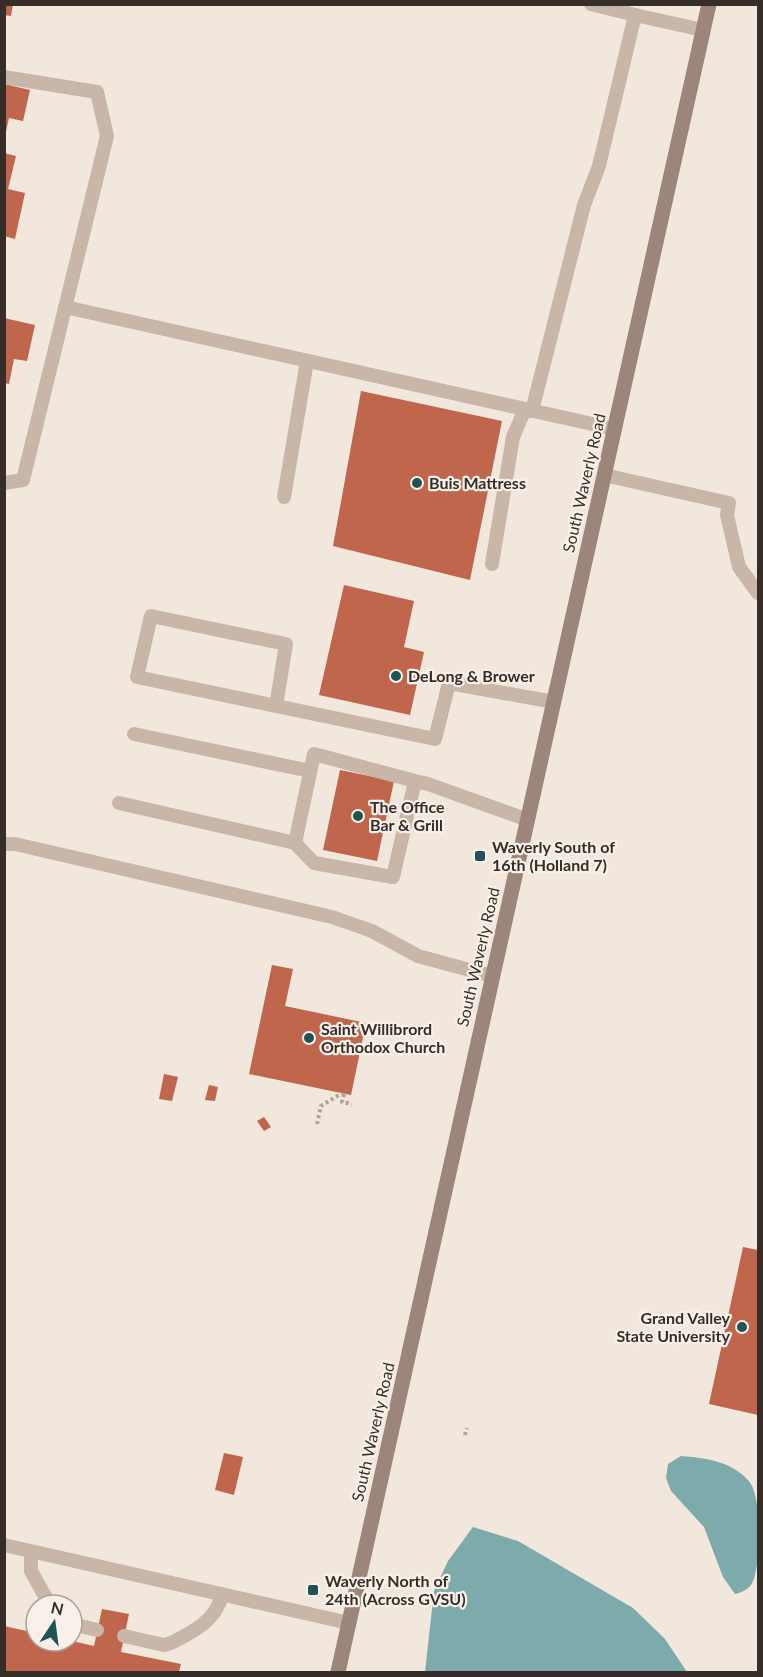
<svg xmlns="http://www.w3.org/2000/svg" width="763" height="1677" font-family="Lato,sans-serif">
  <rect width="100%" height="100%" fill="#f1e7dd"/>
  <g fill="#7dabac">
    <path d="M 681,1456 C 706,1458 731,1461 749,1481 C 762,1496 761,1563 753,1581 C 750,1589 743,1592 735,1594 L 723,1577 L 704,1527 L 671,1491 L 666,1478 L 668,1464 Z"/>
    <path d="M 473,1527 L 518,1541 L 633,1608 L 665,1639 L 687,1672 L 425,1672 L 434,1591 L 448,1561 Z"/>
  </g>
  <g fill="#bf664c">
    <path d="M 4,4 L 13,4 L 11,16 L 4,15 Z"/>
    <path d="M 4,84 L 30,90 L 23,121 L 9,118 L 5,136 Z"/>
    <path d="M 4,153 L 16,156 L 8,189 L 25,193 L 15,239 L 4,236 Z"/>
    <path d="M 4,318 L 35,325 L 27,361 L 14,359 L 9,384 L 4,383 Z"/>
    <path d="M 361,391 L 502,421 L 470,580 L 333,546 Z"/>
    <path d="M 344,585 L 414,601 L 404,647 L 424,652 L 410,715 L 319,695 Z"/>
    <path d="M 340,770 L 394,781 L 377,861 L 323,850 Z"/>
    <path d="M 272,965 L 293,969 L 285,1006 L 366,1023 L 351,1095 L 249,1074 Z"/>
    <path d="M 164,1074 L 178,1077 L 172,1101 L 159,1099 Z"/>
    <path d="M 209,1085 L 218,1087 L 215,1101 L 205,1100 Z"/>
    <path d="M 264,1117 L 271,1127 L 264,1131 L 257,1121 Z"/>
    <path d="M 743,1247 L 758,1250 L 758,1415 L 709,1404 Z"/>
    <path d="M 224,1453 L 243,1457 L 234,1495 L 215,1490 Z"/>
    <path d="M 102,1609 L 129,1614 L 121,1652 L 181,1664 L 179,1672 L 4,1672 L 4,1626 L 36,1633 L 36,1641 L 72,1641 L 94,1646 Z"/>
  </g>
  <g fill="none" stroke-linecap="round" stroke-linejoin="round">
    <g stroke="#b4a194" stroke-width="4" stroke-dasharray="3 3" stroke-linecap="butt">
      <path d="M 344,1094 L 342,1102 L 352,1104"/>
      <path d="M 317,1124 L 321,1106 L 342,1093"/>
      <path d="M 465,1435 L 467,1428"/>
    </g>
    <g stroke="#c8b7a9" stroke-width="14">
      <path d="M 635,15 L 703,30"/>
      <path d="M 4,77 L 97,92 L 107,136 L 23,480 L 4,483"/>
      <path d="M 65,307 L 615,429"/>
      <path d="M 532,411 L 584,205 L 599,166 L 635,15 L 591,4"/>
      <path d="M 604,475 L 729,503 L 727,515 L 739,567 L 758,593"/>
      <path d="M 284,497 L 307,361"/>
      <path d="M 492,564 L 513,437 L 525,409"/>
      <path d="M 276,706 L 286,644 L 151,616 L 137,677 L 435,739 L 449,683 L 554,702"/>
      <path d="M 134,734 L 310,771"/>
      <path d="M 415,781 L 393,877 L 314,863 L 295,843 L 314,754 L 415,781 L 428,784 L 528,820"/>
      <path d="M 119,803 L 295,843"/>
      <path d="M 4,844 L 15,844 L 332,917 L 372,931 L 418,956 L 492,976"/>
      <path d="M 4,1545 L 349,1623"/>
      <path d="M 31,1552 L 31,1571 L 50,1605"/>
      <path d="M 72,1624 L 97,1630"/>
      <path d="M 124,1636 L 164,1645 L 171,1643 C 193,1632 217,1620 222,1594"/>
    </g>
    <path stroke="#9c867b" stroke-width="15" d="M 338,1672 L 709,4"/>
  </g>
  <g fill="#205355" stroke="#f9f1e9" stroke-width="2">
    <circle cx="417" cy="483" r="6"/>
    <circle cx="396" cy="676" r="6"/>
    <circle cx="358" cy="816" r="6"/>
    <rect x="474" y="850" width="12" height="12" rx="3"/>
    <circle cx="309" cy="1038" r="6"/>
    <circle cx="742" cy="1327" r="6"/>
    <rect x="307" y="1584" width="12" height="12" rx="3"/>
  </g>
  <g text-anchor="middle" stroke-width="4.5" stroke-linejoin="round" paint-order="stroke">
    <g font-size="16" font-weight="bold" fill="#362d29" stroke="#f9f1e9" text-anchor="start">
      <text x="429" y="489">Buis Mattress</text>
      <text x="408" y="682">DeLong &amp; Brower</text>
      <text x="370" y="813">The Office<tspan x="370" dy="18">Bar &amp; Grill</tspan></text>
      <text x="492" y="853">Waverly South of<tspan x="492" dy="18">16th (Holland 7)</tspan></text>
      <text x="321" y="1035">Saint Willibrord<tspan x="321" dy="18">Orthodox Church</tspan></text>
      <text x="730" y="1324" text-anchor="end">Grand Valley<tspan x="730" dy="18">State University</tspan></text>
      <text x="325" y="1587">Waverly North of<tspan x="325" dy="18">24th (Across GVSU)</tspan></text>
    </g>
    <g font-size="16" fill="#362d29" stroke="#f9f1e9">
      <text transform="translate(584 483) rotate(-77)" y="6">South Waverly Road</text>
      <text transform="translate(478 957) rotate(-77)" y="6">South Waverly Road</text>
      <text transform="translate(373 1432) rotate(-77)" y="6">South Waverly Road</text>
    </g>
  </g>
  <rect width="763" height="1677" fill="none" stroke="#362d29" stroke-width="12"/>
  <g transform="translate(54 1623) rotate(13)"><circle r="28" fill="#f9f1e9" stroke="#aba39c" stroke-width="1.5"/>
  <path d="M0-4.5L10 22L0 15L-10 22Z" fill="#205355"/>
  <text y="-9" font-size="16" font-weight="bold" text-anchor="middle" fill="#362d29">N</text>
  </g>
</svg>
